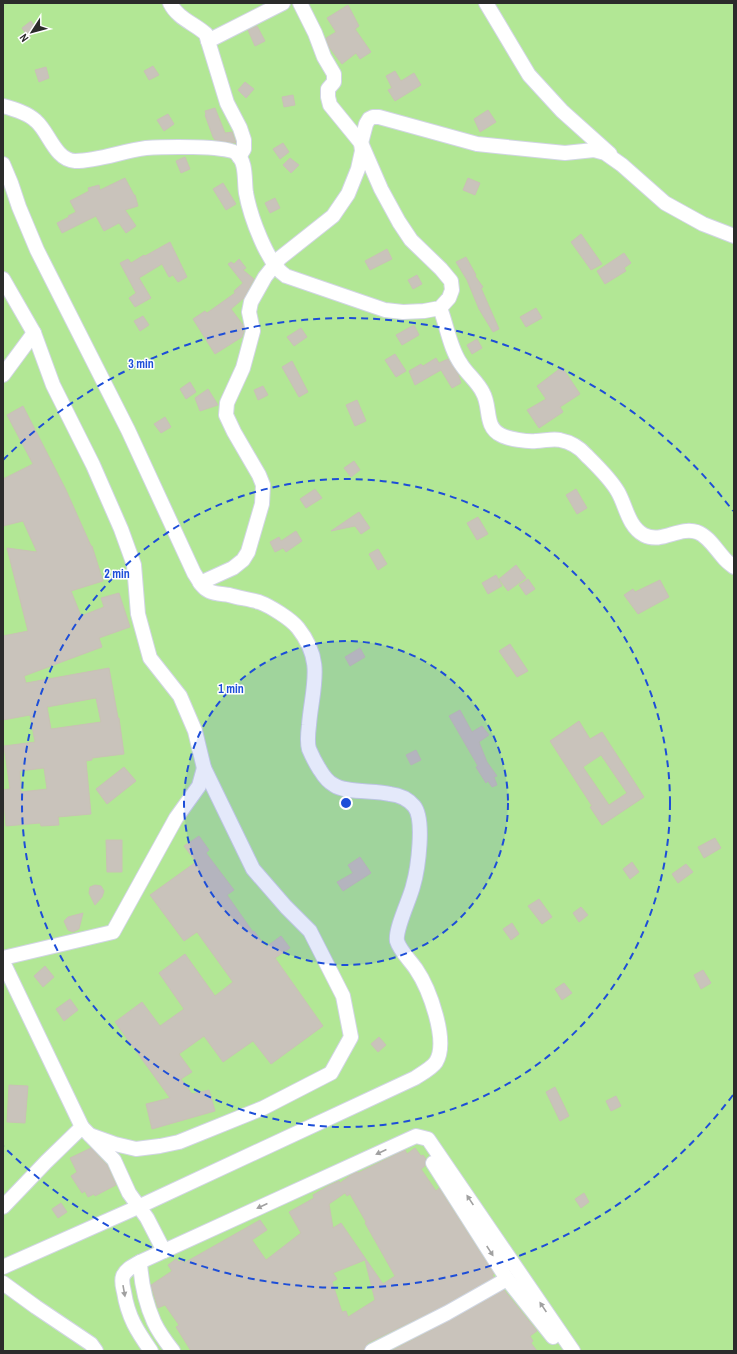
<svg xmlns="http://www.w3.org/2000/svg" width="737" height="1354" font-family="'Archivo Narrow',sans-serif">
  <rect width="100%" height="100%" fill="#eee6dc"/>
  <rect fill="#b2e795" x="3" y="3" width="731" height="1348"/>
  <g fill="#c9c3bb" stroke="#c9c2b5" fill-rule="evenodd">
    <path d="M 348,5 L 359,26 L 355,29 L 371,52 L 360,59 L 356,53 L 342,64 L 329,47 L 326,38 L 336,32 L 327,18 Z"/>
    <path d="M 31,21 L 37,30 L 28,37 L 22,28 Z"/>
    <path d="M 257,26 L 265,41 L 255,46 L 248,30 Z"/>
    <path d="M 153,66 L 159,75 L 149,80 L 144,71 Z"/>
    <path d="M 46,67 L 49,78 L 39,82 L 35,70 Z"/>
    <path d="M 395,71 L 401,81 L 414,73 L 421,85 L 395,101 L 388,90 L 392,88 L 386,76 Z"/>
    <path d="M 245,82 L 254,89 L 246,98 L 238,90 Z"/>
    <path d="M 293,95 L 295,105 L 284,107 L 282,97 Z"/>
    <path d="M 215,108 L 225,133 L 232,132 L 236,143 L 215,140 L 213,137 L 205,115 L 206,114 L 205,111 Z"/>
    <path d="M 488,110 L 496,122 L 480,132 L 474,119 Z"/>
    <path d="M 168,114 L 174,124 L 164,131 L 157,120 Z"/>
    <path d="M 283,143 L 289,152 L 280,159 L 273,149 Z"/>
    <path d="M 185,157 L 190,169 L 181,173 L 176,161 Z"/>
    <path d="M 290,158 L 299,165 L 291,173 L 283,165 Z"/>
    <path d="M 125,178 L 134,195 L 135,195 L 138,206 L 125,210 L 136,226 L 126,233 L 119,223 L 104,231 L 96,216 L 62,233 L 57,223 L 69,217 L 68,216 L 76,212 L 70,201 L 89,191 L 88,188 L 99,185 L 100,190 Z"/>
    <path d="M 468,178 L 480,183 L 475,195 L 463,190 Z"/>
    <path d="M 223,183 L 236,204 L 226,210 L 213,189 Z"/>
    <path d="M 275,198 L 280,208 L 270,213 L 265,203 Z"/>
    <path d="M 581,234 L 602,264 L 591,270 L 571,242 Z"/>
    <path d="M 170,242 L 187,277 L 178,282 L 173,275 L 169,277 L 162,264 L 139,278 L 151,298 L 135,307 L 129,298 L 136,293 L 120,263 L 128,259 L 131,263 L 144,255 L 145,256 Z"/>
    <path d="M 387,249 L 392,259 L 370,270 L 365,261 Z"/>
    <path d="M 624,253 L 631,263 L 624,268 L 626,271 L 605,284 L 597,271 Z"/>
    <path d="M 466,257 L 476,275 L 475,276 L 483,287 L 481,288 L 499,329 L 493,332 L 479,309 L 467,280 L 456,262 Z"/>
    <path d="M 239,259 L 246,268 L 243,270 L 254,279 L 244,298 L 231,309 L 243,325 L 244,331 L 242,337 L 215,354 L 193,319 L 205,311 L 207,313 L 235,293 L 234,291 L 243,283 L 228,264 L 231,262 L 234,264 Z"/>
    <path d="M 417,275 L 422,284 L 413,289 L 408,280 Z"/>
    <path d="M 536,308 L 542,318 L 526,327 L 520,317 Z"/>
    <path d="M 143,316 L 149,325 L 140,331 L 134,321 Z"/>
    <path d="M 414,325 L 419,335 L 402,345 L 396,335 Z"/>
    <path d="M 301,328 L 307,337 L 294,346 L 287,337 Z"/>
    <path d="M 477,339 L 482,348 L 472,354 L 467,345 Z"/>
    <path d="M 395,354 L 406,371 L 396,377 L 385,360 Z"/>
    <path d="M 436,358 L 439,363 L 448,359 L 458,374 L 461,383 L 452,388 L 441,370 L 415,385 L 409,371 L 421,364 L 423,366 Z"/>
    <path d="M 292,361 L 308,392 L 299,397 L 282,367 Z"/>
    <path d="M 562,367 L 580,394 L 560,407 L 563,412 L 539,428 L 527,410 L 546,399 L 537,386 Z"/>
    <path d="M 190,382 L 196,392 L 186,399 L 180,389 Z"/>
    <path d="M 263,386 L 268,395 L 258,400 L 254,390 Z"/>
    <path d="M 208,389 L 218,405 L 200,411 L 195,398 Z"/>
    <path d="M 357,400 L 366,421 L 355,426 L 346,405 Z"/>
    <path d="M 23,406 L 66,490 L 91,546 L 92,546 L 103,581 L 71,591 L 81,616 L 104,607 L 101,598 L 119,593 L 130,627 L 99,638 L 102,647 L 24,676 L 26,683 L 109,668 L 118,718 L 119,718 L 124,754 L 92,758 L 92,760 L 86,761 L 91,814 L 58,817 L 59,825 L 41,826 L 40,823 L 6,826 L 3,790 L 10,789 L 4,746 L 35,742 L 30,715 L 3,720 L 3,636 L 28,631 L 7,548 L 37,552 L 23,521 L 3,526 L 3,479 L 33,464 L 7,415 ZM 96,698 L 101,722 L 51,729 L 47,707 ZM 44,768 L 47,789 L 21,792 L 20,771 Z"/>
    <path d="M 165,417 L 171,427 L 161,433 L 154,424 Z"/>
    <path d="M 354,461 L 360,470 L 351,477 L 344,468 Z"/>
    <path d="M 315,489 L 322,498 L 306,508 L 300,499 Z"/>
    <path d="M 576,489 L 587,508 L 577,514 L 566,495 Z"/>
    <path d="M 359,512 L 370,528 L 361,534 L 355,526 L 331,531 Z"/>
    <path d="M 478,517 L 488,534 L 477,540 L 467,523 Z"/>
    <path d="M 296,531 L 302,541 L 286,552 L 283,548 L 275,552 L 270,542 L 279,537 L 281,541 Z"/>
    <path d="M 378,549 L 387,564 L 378,570 L 369,554 Z"/>
    <path d="M 516,565 L 526,578 L 508,591 L 499,579 Z"/>
    <path d="M 496,575 L 502,586 L 488,594 L 482,583 Z"/>
    <path d="M 528,579 L 535,589 L 526,595 L 519,585 Z"/>
    <path d="M 660,580 L 669,597 L 638,614 L 624,595 L 633,589 L 635,592 Z"/>
    <path d="M 510,644 L 528,671 L 517,677 L 499,651 Z"/>
    <path d="M 360,648 L 365,657 L 350,666 L 345,657 Z"/>
    <path d="M 460,710 L 472,732 L 482,726 L 489,735 L 479,742 L 487,762 L 497,776 L 494,777 L 497,785 L 492,787 L 488,781 L 486,783 L 476,767 L 478,766 L 449,716 Z"/>
    <path d="M 579,721 L 590,739 L 602,732 L 644,797 L 602,825 L 590,807 L 592,806 L 550,741 ZM 601,755 L 627,793 L 609,805 L 583,767 Z"/>
    <path d="M 416,750 L 421,760 L 411,765 L 406,755 Z"/>
    <path d="M 124,767 L 136,781 L 107,804 L 96,789 Z"/>
    <path d="M 199,836 L 209,850 L 206,853 L 234,890 L 227,895 L 253,932 L 254,931 L 266,947 L 281,936 L 290,948 L 275,958 L 323,1026 L 271,1064 L 253,1041 L 223,1062 L 204,1036 L 179,1054 L 192,1072 L 181,1079 L 192,1094 L 209,1090 L 215,1111 L 152,1129 L 146,1104 L 170,1098 L 115,1022 L 142,1002 L 160,1026 L 184,1009 L 159,973 L 185,954 L 215,996 L 233,982 L 197,932 L 184,941 L 150,895 L 196,862 L 184,846 Z"/>
    <path d="M 715,838 L 721,848 L 704,858 L 698,847 Z"/>
    <path d="M 106,840 L 122,840 L 122,872 L 107,872 Z"/>
    <path d="M 360,857 L 371,873 L 343,891 L 337,882 L 353,873 L 348,865 Z"/>
    <path d="M 632,862 L 639,872 L 630,879 L 623,869 Z"/>
    <path d="M 686,864 L 693,872 L 678,883 L 672,874 Z"/>
    <path d="M 95,885 L 101,886 L 104,891 L 102,897 L 95,905 L 89,893 L 90,887 Z"/>
    <path d="M 539,899 L 552,917 L 542,924 L 528,906 Z"/>
    <path d="M 581,907 L 588,915 L 579,922 L 573,913 Z"/>
    <path d="M 83,913 L 79,929 L 73,932 L 68,930 L 64,921 L 68,917 Z"/>
    <path d="M 512,923 L 519,934 L 511,940 L 503,929 Z"/>
    <path d="M 45,966 L 54,977 L 43,987 L 34,976 Z"/>
    <path d="M 703,970 L 711,983 L 701,989 L 694,975 Z"/>
    <path d="M 564,983 L 572,993 L 562,1000 L 555,989 Z"/>
    <path d="M 70,999 L 78,1010 L 64,1021 L 56,1009 Z"/>
    <path d="M 379,1037 L 386,1045 L 378,1052 L 371,1044 Z"/>
    <path d="M 9,1085 L 28,1086 L 25,1123 L 7,1122 Z"/>
    <path d="M 555,1087 L 569,1116 L 560,1121 L 546,1092 Z"/>
    <path d="M 616,1096 L 621,1106 L 611,1111 L 606,1101 Z"/>
    <path d="M 91,1148 L 107,1165 L 116,1185 L 95,1196 L 94,1194 L 88,1197 L 85,1191 L 82,1193 L 71,1176 L 77,1172 L 70,1158 Z"/>
    <path d="M 415,1148 L 421,1156 L 423,1155 L 426,1159 L 425,1163 L 425,1166 L 421,1169 L 436,1191 L 439,1188 L 494,1274 L 492,1275 L 494,1277 L 443,1306 L 368,1343 L 365,1347 L 364,1351 L 191,1351 L 176,1327 L 179,1325 L 165,1305 L 158,1308 L 151,1285 L 172,1271 L 168,1265 L 176,1259 L 179,1262 L 182,1259 L 184,1263 L 260,1220 L 267,1230 L 252,1240 L 266,1260 L 301,1233 L 289,1212 L 314,1198 L 313,1195 L 328,1186 L 339,1181 L 340,1183 L 351,1175 L 357,1172 L 358,1173 L 405,1150 L 407,1154 ZM 345,1193 L 347,1196 L 350,1194 L 366,1222 L 365,1223 L 395,1276 L 383,1284 L 341,1223 L 333,1228 L 329,1204 ZM 365,1260 L 375,1300 L 348,1317 L 346,1311 L 342,1312 L 332,1282 L 337,1279 L 333,1273 Z"/>
    <path d="M 584,1193 L 589,1202 L 581,1208 L 575,1199 Z"/>
    <path d="M 61,1203 L 67,1212 L 58,1218 L 52,1209 Z"/>
    <path d="M 504,1290 L 537,1331 L 530,1336 L 533,1341 L 531,1343 L 537,1351 L 391,1351 L 451,1320 Z"/>
  </g>
  <g fill="none" stroke-linecap="round" stroke-linejoin="round">
    <defs>
      <g id="minor">
        <path d="M 170,3 C 178,19 194,23 206,34 L 208,41"/>
        <path d="M 486,3 L 529,75 L 562,111 L 610,154"/>
        <path d="M 3,106 C 14,109 28,113 36,121 C 49,132 55,160 75,161 C 99,161 122,151 146,148 C 160,147 228,145 236,153 C 247,162 244,180 246,193 C 250,215 267,264 286,276 L 385,310 L 403,312 L 424,311 L 440,308 L 449,298 L 452,290 L 451,281 L 441,269 L 411,240 L 399,222 L 381,189 L 361,143 L 330,105 L 328,97 L 328,89 L 334,82 L 334,74 L 324,57 L 315,33 L 300,3"/>
        <path d="M 239,157 L 244,149 L 244,140 L 240,128 L 227,103 L 208,41 L 283,3"/>
        <path d="M 3,164 L 11,183 L 19,207 L 37,250 L 128,430 L 194,573 C 198,579 202,588 209,591 C 215,594 223,594 229,595 C 239,598 249,599 259,602 C 270,606 291,619 298,628 C 325,662 312,687 309,725 C 308,733 307,742 309,749 C 312,756 316,764 320,770 C 323,775 328,782 334,785 C 345,793 376,790 390,794 C 399,795 408,799 414,806 C 425,819 418,869 413,886 C 410,899 395,929 397,941 C 400,951 410,960 416,969 C 429,988 449,1041 436,1062 C 432,1068 421,1074 415,1078 L 138,1207 L 3,1267"/>
        <path d="M 3,279 L 34,333 L 53,385 L 93,465 L 121,529 L 134,565 L 138,614 L 150,658 L 180,696 L 195,731 L 204,768 L 253,869 L 286,907 L 310,931 L 343,996 L 351,1037 L 331,1073 L 263,1108 L 179,1142 L 160,1146 L 136,1149 L 115,1144 L 90,1135"/>
        <path d="M 440,308 C 447,326 450,349 461,364 C 467,374 478,382 483,393 C 491,407 484,427 501,435 C 508,439 528,442 536,441 C 544,441 553,438 560,440 C 570,442 580,448 586,455 C 597,466 610,478 618,492 C 626,506 628,526 644,535 C 662,544 679,526 697,532 C 708,536 715,548 723,557 C 726,561 730,564 734,567"/>
        <path d="M 3,375 L 34,333"/>
        <path d="M 200,583 L 233,568 L 243,560 L 248,552 L 262,504 L 263,485 L 259,475 L 234,432 L 226,415 L 227,403 L 243,368 L 253,331 L 249,312 L 251,302 L 265,277 L 280,258 L 333,216 L 348,194 L 358,169 L 362,151 L 361,143 L 366,124 L 369,119 L 373,117 L 379,117 L 477,144 L 565,153 L 594,150 L 605,153 L 622,165 L 665,203 L 703,224 L 734,236"/>
        <path d="M 3,958 L 113,932 L 176,818 L 199,786 L 204,768"/>
        <path d="M 3,962 L 82,1127 L 114,1160 L 129,1193 L 147,1218 L 164,1251"/>
        <path d="M 433,1163 L 507,1279 L 553,1337"/>
        <path d="M 3,1207 L 46,1162 L 82,1127"/>
        <path d="M 140,1262 C 141,1282 146,1304 154,1322 C 159,1333 166,1342 173,1351"/>
        <path d="M 3,1283 L 36,1307 L 91,1344 L 96,1351"/>
        <path d="M 151,1351 C 137,1331 128,1317 124,1292 C 123,1287 121,1281 123,1276 C 126,1269 133,1266 140,1262 L 416,1136 L 428,1139 L 573,1351"/>
        <path d="M 372,1351 L 447,1313 L 507,1279"/>
      </g>
    </defs>
    <use href="#minor" stroke="#d1d5e4" stroke-width="16"/>
    <use href="#minor" stroke="#fff" stroke-width="14"/>
  </g>
  <defs><path id="oneway-solid" d="M-6-.8H1V-3.2L6.5 0L1 3.2V.8H-6Z"/></defs>
  <g fill="#a0a0a0">
    <use href="#oneway-solid" transform="translate(381 1152) rotate(155)"/>
    <use href="#oneway-solid" transform="translate(470 1200) rotate(-124)"/>
    <use href="#oneway-solid" transform="translate(262 1206) rotate(155)"/>
    <use href="#oneway-solid" transform="translate(490 1251) rotate(57)"/>
    <use href="#oneway-solid" transform="translate(124 1291) rotate(80)"/>
    <use href="#oneway-solid" transform="translate(543 1307) rotate(-124)"/>
  </g>
  <circle cx="346" cy="803" r="162" fill="#1d4ed8" fill-opacity=".12"/>
  <g fill="none" stroke="#1d4ed8" stroke-width="2" stroke-dasharray="7 5">
    <circle cx="346" cy="803" r="162"/>
    <circle cx="346" cy="803" r="324"/>
    <path d="M733 1095A485 485 0 0 1 3 1146M3 460A485 485 0 0 1 733 511"/>
  </g>
  <circle cx="346" cy="803" r="6" fill="#1d4ed8" stroke="#fff" stroke-width="2"/>
  <g font-size="12" text-anchor="middle" font-weight="bold" fill="#1d4ed8" stroke="#fff" stroke-width="3" stroke-linejoin="round" paint-order="stroke">
    <text x="141" y="368">3 min</text>
    <text x="117" y="578">2 min</text>
    <text x="231" y="693">1 min</text>
  </g>
  <rect width="737" height="1354" fill="none" stroke="#2b2b2b" stroke-width="8"/>
  <g transform="translate(32 32) rotate(234)" stroke="#ffffff" stroke-width="3" paint-order="stroke">
  <path d="M0-3L7 15L0 10L-7 15Z" fill="#2b2b2b"/>
  <text y="-6" font-size="11" font-weight="bold" text-anchor="middle" fill="#2b2b2b">N</text>
  </g>
</svg>
